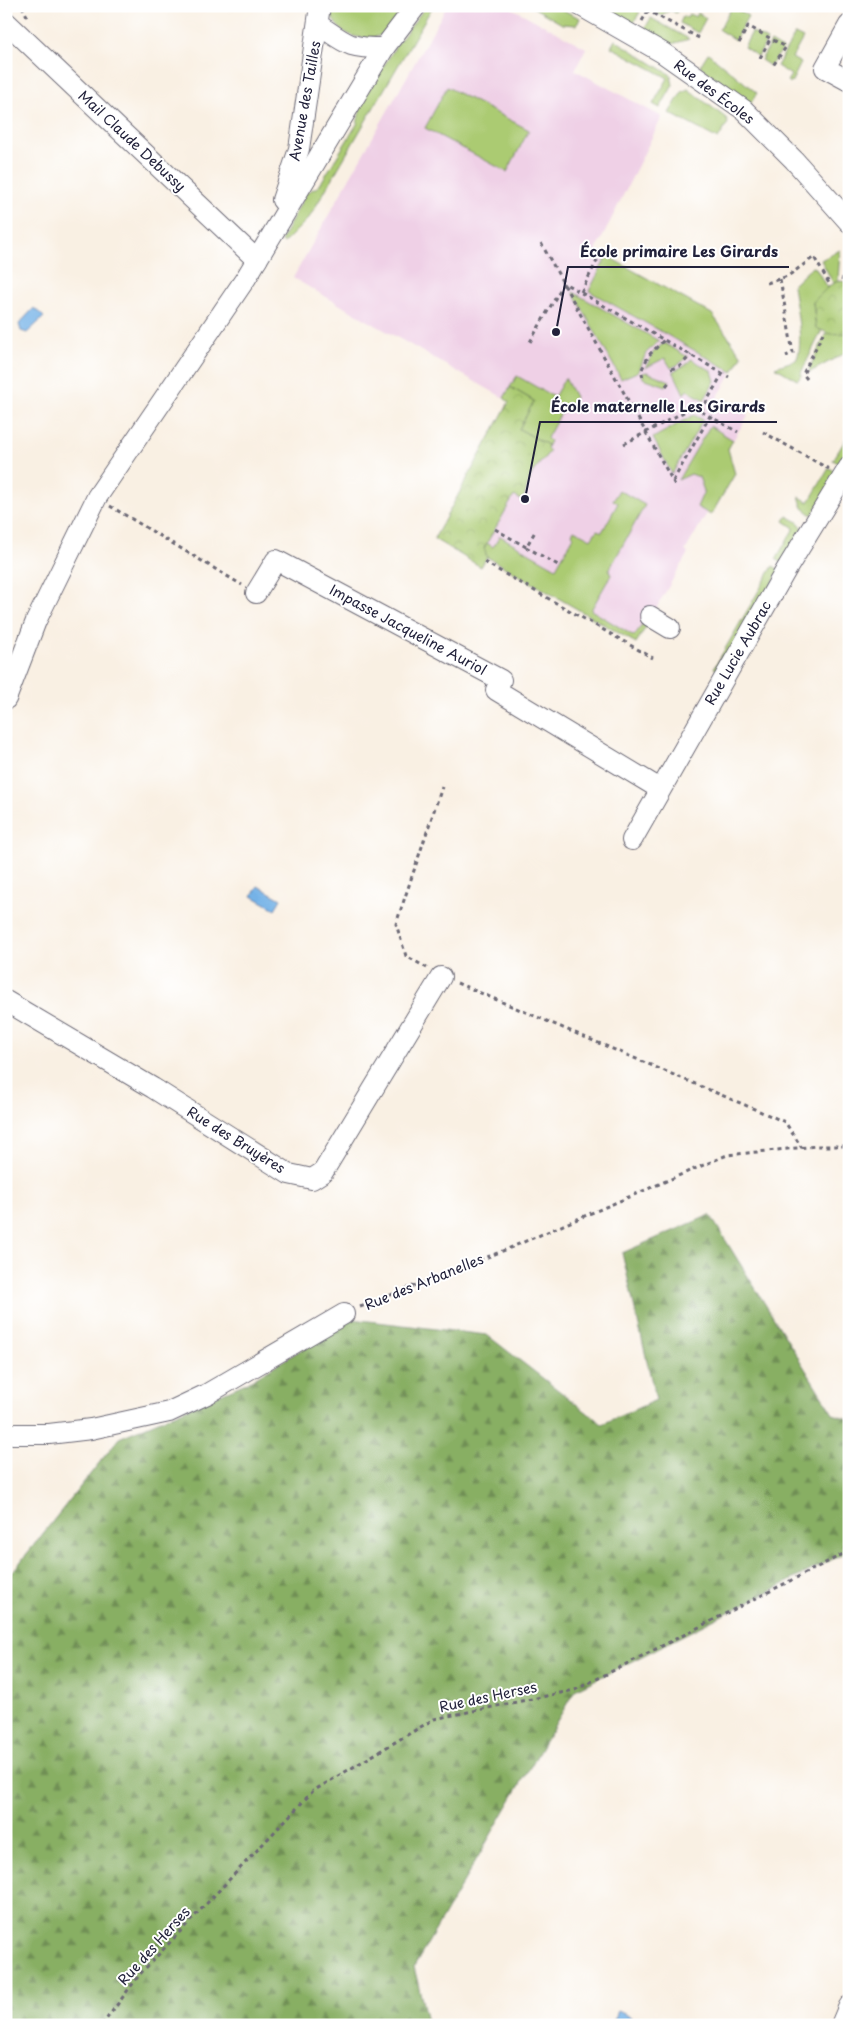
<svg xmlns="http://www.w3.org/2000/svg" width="855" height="2031" font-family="'Playpen Sans',sans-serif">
  <defs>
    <pattern id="forest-firs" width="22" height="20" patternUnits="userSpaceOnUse" patternTransform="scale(1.25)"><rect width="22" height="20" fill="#88af64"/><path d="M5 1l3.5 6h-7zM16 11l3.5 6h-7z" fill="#6f8e54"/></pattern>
    <pattern id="park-crowns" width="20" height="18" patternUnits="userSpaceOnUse" patternTransform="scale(1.25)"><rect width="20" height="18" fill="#abcb72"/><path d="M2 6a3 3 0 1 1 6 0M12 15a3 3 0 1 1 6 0" fill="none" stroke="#93ae64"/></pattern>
  </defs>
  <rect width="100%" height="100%" fill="#fff"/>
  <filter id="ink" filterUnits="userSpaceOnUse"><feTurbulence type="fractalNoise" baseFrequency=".02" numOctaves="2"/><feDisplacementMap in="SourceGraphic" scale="10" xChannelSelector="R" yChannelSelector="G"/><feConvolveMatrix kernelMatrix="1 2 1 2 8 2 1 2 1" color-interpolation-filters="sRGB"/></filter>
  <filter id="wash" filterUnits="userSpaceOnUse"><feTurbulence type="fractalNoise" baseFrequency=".0096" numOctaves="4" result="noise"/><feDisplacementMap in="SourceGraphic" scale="20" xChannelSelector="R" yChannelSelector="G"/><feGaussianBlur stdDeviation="1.12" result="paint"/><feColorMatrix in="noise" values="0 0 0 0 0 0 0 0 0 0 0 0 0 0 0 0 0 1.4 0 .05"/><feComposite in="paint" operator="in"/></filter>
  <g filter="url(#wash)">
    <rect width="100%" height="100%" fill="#f9f0e3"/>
    <path fill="#efd0e6" d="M 447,6 L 508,6 L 586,48 L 575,70 L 662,117 L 596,250 L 712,314 L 742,356 L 717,398 L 748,415 L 728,449 L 735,474 L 711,515 L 707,513 L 685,551 L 688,553 L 636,643 L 487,558 L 481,567 L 434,539 L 509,401 L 293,278 Z"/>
    <g fill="#abcb72" stroke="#667656">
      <path d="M 330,6 L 407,6 C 402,14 396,26 389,31 C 367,46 331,36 330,6 Z"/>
      <path d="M 426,6 L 433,6 L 309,218 L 284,243 L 281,241 L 306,193 L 319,186 L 357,124 L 362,101 L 396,46 Z"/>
      <path d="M 531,6 L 554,6 L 580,18 L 577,25 L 562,24 Z"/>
      <path d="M 602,6 L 630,6 L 640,12 L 633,24 Z"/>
      <path d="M 657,6 L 678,8 L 676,13 L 671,10 L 661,15 L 654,12 Z"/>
      <path d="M 732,7 L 748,16 L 735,40 L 719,30 Z"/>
      <path d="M 698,13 L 706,18 L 698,33 L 680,23 L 683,16 L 687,18 L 689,14 L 696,17 Z"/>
      <path d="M 651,18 L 689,39 L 669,45 L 644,30 Z"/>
      <path d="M 752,32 L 767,40 L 758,57 L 744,47 Z"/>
      <path d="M 795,34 L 803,38 L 792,58 L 801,63 L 791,83 L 787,81 L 791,75 L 777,66 Z"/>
      <path d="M 615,40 L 671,75 L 673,85 L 660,108 L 653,104 L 668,78 L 611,47 Z"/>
      <path d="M 771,42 L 783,49 L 770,66 L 761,60 Z"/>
      <path d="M 708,53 L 757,93 L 749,106 L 700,66 Z"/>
      <path d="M 447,87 L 529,130 L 507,172 L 425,128 Z"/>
      <path d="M 688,89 L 726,118 L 728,123 L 718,139 L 669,113 L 682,92 Z"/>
      <path d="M 840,250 L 838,281 L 833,283 L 821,260 Z"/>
      <path d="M 607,256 L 712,314 L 742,356 L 733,372 L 589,291 Z"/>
      <path d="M 812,267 L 816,268 L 827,288 L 813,302 L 816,328 L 822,330 L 801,373 L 802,376 L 797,380 L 775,367 L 796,360 C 805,345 795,303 793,285 Z"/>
      <path d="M 573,292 L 659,341 L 646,353 L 639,371 L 621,379 Z"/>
      <path d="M 827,332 L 849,333 L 849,351 L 810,372 L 809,369 Z"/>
      <path d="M 664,343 L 688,357 L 679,364 L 671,368 L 665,358 L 645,368 L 654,351 Z"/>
      <path d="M 691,359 L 712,371 L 715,381 L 704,400 L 687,390 L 684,394 L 673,371 L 686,365 Z"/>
      <path d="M 647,372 L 670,381 L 666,386 L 643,378 L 642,373 Z"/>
      <path d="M 517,376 L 554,397 L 565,378 L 575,397 L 569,407 L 565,406 L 547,438 L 550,441 L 548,445 L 519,429 L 534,401 L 510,387 Z"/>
      <path d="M 694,415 L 703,420 L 672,474 L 653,438 Z"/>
      <path d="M 710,426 L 733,440 L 728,449 L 735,474 L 711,515 L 697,507 L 704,491 L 699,477 L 691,474 L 678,480 Z"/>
      <path d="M 849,434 L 849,452 L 841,465 L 833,460 Z"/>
      <path d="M 829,468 L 837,472 L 812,515 L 803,508 L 799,497 L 809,502 Z"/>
      <path d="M 619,490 L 645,505 L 609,570 L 611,575 L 591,610 L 634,636 L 645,621 L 649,622 L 636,643 L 487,557 L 484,548 L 487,543 L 493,547 L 500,536 L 556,568 L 574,536 L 572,534 L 574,530 L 591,539 L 597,530 L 602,532 L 618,503 L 613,500 Z"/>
      <path d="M 787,516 L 798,522 L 803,528 L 784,564 L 776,559 L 794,528 L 784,521 Z"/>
      <path d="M 773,566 L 780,570 L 719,671 L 714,668 Z"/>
    </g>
    <path fill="url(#forest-firs)" stroke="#556850" d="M 710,1215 L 833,1414 L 849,1419 L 849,1551 L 575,1690 L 414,1967 L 428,2025 L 6,2025 L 6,1580 L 119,1438 L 246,1383 L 352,1319 L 487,1335 L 602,1424 L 656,1400 L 622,1253 Z"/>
    <g fill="url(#park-crowns)" stroke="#667656">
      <path d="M 838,281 L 849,282 L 849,333 L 830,334 L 816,328 L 813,302 L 830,285 Z"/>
      <path d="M 510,387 L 534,401 L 519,429 L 548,445 L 547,448 L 550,451 L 532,473 L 523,501 L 514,496 L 484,548 L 487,557 L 481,567 L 434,539 L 509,402 L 504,398 Z"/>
    </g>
    <g fill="#74b2e7" stroke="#4b6a91">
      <path d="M 34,308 L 44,317 L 27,333 L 21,331 L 19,324 Z"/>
      <path d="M 258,886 L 281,899 L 275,909 L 252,896 Z"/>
      <path d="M 618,2011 L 631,2017 L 627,2025 L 612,2025 Z"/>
    </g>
  </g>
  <g filter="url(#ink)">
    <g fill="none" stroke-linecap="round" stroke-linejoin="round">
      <defs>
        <g id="minor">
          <path d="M 581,6 L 663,53 L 744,110 L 794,160 L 849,222"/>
          <path d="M 6,22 L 257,260"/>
          <path d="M 319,25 C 348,45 348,48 384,48"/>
          <path d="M 849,25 L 825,68 L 849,81"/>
          <path d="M 282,200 L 299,149 L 320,6"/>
          <path d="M 256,593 L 276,560 L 501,680 L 496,690 L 660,789"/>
          <path d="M 650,616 L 670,628"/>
          <path d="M 6,699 L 36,621 L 97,497 L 246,278 L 384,48 L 416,6"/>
          <path d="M 632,840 L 786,570 L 849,467"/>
          <path d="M 6,1001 L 153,1088 L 289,1174 L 312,1179 L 323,1172 L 441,977"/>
          <path d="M 6,1434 L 49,1434 L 91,1429 L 169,1412 L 207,1394 L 344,1314"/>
          <path d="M 841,2025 L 849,2006"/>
        </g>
      </defs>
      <use href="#minor" stroke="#6d6a76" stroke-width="22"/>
      <g stroke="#6d6a76" stroke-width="3" stroke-dasharray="4 4" stroke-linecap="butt">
        <path d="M 22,6 L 27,16"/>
        <path d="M 639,6 L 701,39"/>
        <path d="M 642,21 L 648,11"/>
        <path d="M 739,43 L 748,26 L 786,47 L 772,67"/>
        <path d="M 760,58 L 771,37"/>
        <path d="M 541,243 L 675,485"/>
        <path d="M 780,279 L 793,353 L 786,356"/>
        <path d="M 842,281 L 849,253"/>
        <path d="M 767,283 L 788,276 L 814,257 L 830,285"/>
        <path d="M 581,292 L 601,253"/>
        <path d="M 530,342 L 564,283 L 729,377"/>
        <path d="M 642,369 L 649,355 L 664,340"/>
        <path d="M 671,369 L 680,366 L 691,355"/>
        <path d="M 642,373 L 643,378"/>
        <path d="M 807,379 L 803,374 L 824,331"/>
        <path d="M 666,386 L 670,381"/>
        <path d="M 701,411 L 723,373"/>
        <path d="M 763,432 L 829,469"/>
        <path d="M 624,444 L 693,407 L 738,432"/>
        <path d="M 673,481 L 710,416"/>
        <path d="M 110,506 L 242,585"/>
        <path d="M 495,529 L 526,547 L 536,530"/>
        <path d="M 526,547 L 558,565"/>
        <path d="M 484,562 L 653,658"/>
        <path d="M 427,968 L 406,956 L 396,924 L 442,787"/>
        <path d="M 457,983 L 785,1122 L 802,1148"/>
        <path d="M 360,1307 L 505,1250 L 727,1155 L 817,1146 L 849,1146"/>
        <path d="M 102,2025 L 140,1974 L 313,1791 L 434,1719 L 575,1690 L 849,1551"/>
      </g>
      <use href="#minor" stroke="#fff" stroke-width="20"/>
    </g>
  </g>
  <g text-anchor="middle" stroke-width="4" stroke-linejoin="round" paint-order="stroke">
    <g font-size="14" fill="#22223b" stroke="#fff">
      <text transform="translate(714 92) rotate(37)" y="5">Rue des Écoles</text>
      <text transform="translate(305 101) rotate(-80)" y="5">Avenue des Tailles</text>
      <text transform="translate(132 141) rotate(43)" y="5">Mail Claude Debussy</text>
      <text transform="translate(408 630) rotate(28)" y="5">Impasse Jacqueline Auriol</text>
      <text transform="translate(738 653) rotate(-60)" y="5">Rue Lucie Aubrac</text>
      <text transform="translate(236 1140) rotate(32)" y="5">Rue des Bruyères</text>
      <text transform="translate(424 1282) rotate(-22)" y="5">Rue des Arbanelles</text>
      <text transform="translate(488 1697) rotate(-12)" y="5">Rue des Herses</text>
      <text transform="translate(154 1946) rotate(-48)" y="5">Rue des Herses</text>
    </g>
  </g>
  <path fill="none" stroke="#22223b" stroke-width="2" d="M556 332L568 267H789M525 499L540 422H777"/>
  <g fill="#22223b" stroke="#fff" stroke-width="2">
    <circle cx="556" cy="332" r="5"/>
    <circle cx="525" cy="499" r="5"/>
  </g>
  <g font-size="15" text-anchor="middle" font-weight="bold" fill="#22223b" stroke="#fff" stroke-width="4" stroke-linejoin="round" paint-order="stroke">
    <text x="679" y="257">École primaire Les Girards</text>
    <text x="658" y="412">École maternelle Les Girards</text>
  </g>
  <rect width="855" height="2031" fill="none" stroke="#fff" stroke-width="25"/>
</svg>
